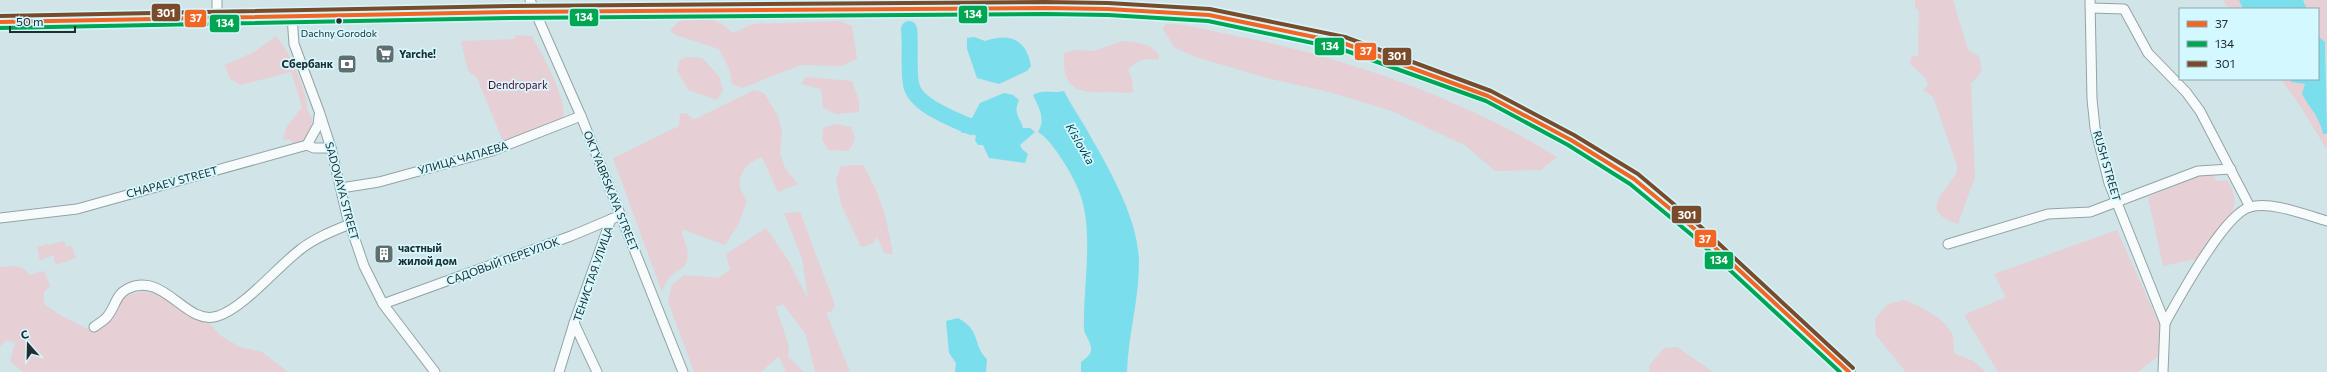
<svg xmlns="http://www.w3.org/2000/svg" width="2327" height="372" font-family="Commissioner,sans-serif">
  <rect width="100%" height="100%" fill="#d1e4e7"/>
  <g fill="#e6cfd5">
    <path d="M 1915,0 L 1953,0 L 1968,50 L 1979,56 L 1982,71 L 1971,84 L 1975,177 L 1958,224 C 1918,211 1945,193 1957,172 L 1957,165 L 1933,97 L 1923,90 L 1928,85 L 1926,78 L 1910,64 L 1911,57 L 1918,56 L 1919,11 L 1915,7 Z"/>
    <path d="M 2223,0 L 2239,0 L 2243,9 L 2229,9 Z"/>
    <path d="M 2303,0 L 2327,0 L 2327,58 L 2325,42 L 2318,36 L 2318,9 L 2307,9 Z"/>
    <path d="M 708,18 L 722,24 L 733,33 L 753,24 L 840,21 L 852,26 L 857,59 L 841,66 L 801,65 L 742,88 L 732,84 L 730,71 L 719,49 L 676,35 L 670,30 L 679,21 Z"/>
    <path d="M 1166,24 C 1187,23 1210,31 1232,35 C 1341,56 1462,98 1557,157 L 1541,170 L 1495,171 L 1466,146 L 1392,111 L 1329,92 L 1267,78 L 1196,57 L 1175,48 L 1163,29 Z"/>
    <path d="M 515,35 L 532,36 C 542,55 568,99 563,119 L 503,141 L 477,78 L 468,71 L 461,41 L 515,39 Z"/>
    <path d="M 276,36 C 289,52 298,72 304,92 C 308,102 305,110 312,118 C 311,135 309,141 293,145 L 290,139 L 283,140 L 286,128 L 302,107 L 291,72 L 241,85 L 230,79 L 225,65 L 254,52 Z"/>
    <path d="M 1123,41 C 1138,43 1151,43 1159,55 L 1158,60 C 1146,57 1136,60 1128,70 L 1132,80 L 1133,92 C 1124,94 1119,92 1112,92 C 1078,94 1062,90 1064,53 L 1075,50 L 1093,51 Z"/>
    <path d="M 687,57 L 702,58 L 719,76 L 723,90 L 717,100 L 688,90 L 677,70 L 680,60 Z"/>
    <path d="M 806,77 L 852,81 L 859,101 L 859,112 L 836,114 L 823,108 L 821,89 L 801,84 Z"/>
    <path d="M 2281,79 L 2292,79 L 2292,82 L 2305,84 L 2314,115 L 2321,123 L 2323,134 L 2327,134 L 2327,150 L 2301,107 Z"/>
    <path d="M 754,90 L 764,93 L 778,116 L 782,132 L 780,153 L 785,168 L 798,184 L 778,192 L 762,157 C 750,161 738,171 740,186 C 740,190 745,197 747,201 L 739,223 L 725,245 L 682,229 C 682,239 686,241 687,249 C 690,271 679,267 669,278 C 666,282 664,288 662,292 L 613,158 L 679,126 L 680,114 L 687,113 L 693,120 Z"/>
    <path d="M 836,124 L 851,127 L 855,139 L 849,151 L 828,150 L 822,140 L 823,128 Z"/>
    <path d="M 863,165 C 881,196 887,218 893,254 L 885,254 L 877,237 L 872,244 L 861,247 L 841,204 L 836,179 L 841,166 Z"/>
    <path d="M 2213,174 L 2216,181 L 2227,180 C 2234,192 2237,199 2232,212 L 2196,259 L 2163,266 L 2148,197 L 2199,176 Z"/>
    <path d="M 800,212 L 835,305 L 832,311 L 826,313 L 850,372 L 815,372 L 806,335 L 783,304 L 776,307 L 789,347 L 788,357 L 804,372 L 786,372 L 779,356 L 761,372 L 694,372 L 668,301 L 672,285 L 684,275 L 719,278 L 730,269 L 726,254 L 766,228 L 788,260 L 808,299 L 802,258 L 784,213 Z"/>
    <path d="M 2117,230 L 2160,326 L 2158,356 L 2138,372 L 1998,372 L 1964,315 L 2006,297 L 1994,274 Z"/>
    <path d="M 64,241 L 66,247 L 71,245 L 76,258 L 56,265 L 53,255 L 40,261 L 37,247 L 48,244 L 50,248 L 49,245 Z"/>
    <path d="M 15,266 L 23,268 L 30,275 L 44,271 L 50,286 L 44,292 L 44,304 L 57,313 L 93,332 L 107,324 L 125,296 L 143,291 L 159,295 L 196,319 L 210,324 L 221,336 L 240,347 L 262,352 L 288,372 L 23,372 L 10,361 L 15,343 L 7,340 L 0,346 L 0,267 Z"/>
    <path d="M 1904,300 C 1922,307 1942,316 1952,334 C 1954,339 1954,347 1954,353 L 1973,361 L 1986,372 L 1906,372 L 1876,335 L 1875,319 L 1888,304 Z"/>
    <path d="M 1677,347 L 1713,372 L 1650,372 L 1649,366 L 1664,348 Z"/>
  </g>
  <g fill="#7adeed">
    <path d="M 2239,0 L 2303,0 L 2307,9 L 2243,9 Z"/>
    <path d="M 2318,36 L 2325,42 L 2327,134 L 2323,134 C 2321,119 2309,107 2302,94 L 2305,84 L 2291,82 L 2292,79 L 2318,79 Z"/>
    <path d="M 974,37 L 985,41 C 1010,32 1027,40 1031,66 L 1027,71 L 999,84 L 977,78 L 967,49 L 967,38 Z"/>
    <path d="M 1064,91 C 1071,105 1077,113 1084,125 C 1106,164 1139,217 1139,263 C 1139,300 1128,336 1127,372 L 1081,372 L 1081,362 C 1086,358 1092,355 1091,348 C 1091,341 1084,335 1084,328 C 1083,288 1093,239 1082,200 C 1078,183 1053,140 1038,132 C 1046,119 1039,108 1033,95 C 1043,89 1054,94 1064,91 Z"/>
    <path d="M 1004,93 L 1013,95 L 1019,100 C 1013,114 1019,115 1023,128 L 1030,128 L 1035,132 L 1020,145 L 1022,149 L 1028,154 L 1025,163 L 989,158 L 983,145 L 978,145 L 975,140 L 976,136 L 973,133 L 962,133 L 951,119 L 958,116 L 972,118 L 980,103 Z"/>
    <path d="M 958,318 C 982,331 972,345 987,359 L 986,372 L 955,372 L 956,363 L 949,353 L 946,321 Z"/>
  </g>
  <g fill="none" stroke-linecap="round" stroke-linejoin="round">
    <path stroke="#7adeed" stroke-width="16" d="M 909,29 C 911,47 908,65 911,84 C 914,105 953,119 971,127"/>
    <defs>
      <g id="minor">
        <path d="M 217,0 L 217,17"/>
        <path d="M 530,0 L 581,116 L 683,372"/>
        <path d="M 2090,0 L 2092,99 L 2095,128 L 2109,183 L 2165,323 L 2163,372"/>
        <path d="M 2091,8 L 2124,9 L 2148,53 L 2186,92 L 2200,111 L 2250,207"/>
        <path d="M 292,16 L 294,44 L 319,111 L 331,148 L 347,216 L 364,266 L 383,304 L 435,372"/>
        <path d="M 307,145 L 314,148 L 331,148"/>
        <path d="M 341,188 L 379,182 L 492,151 L 581,116"/>
        <path d="M 0,218 L 77,209 L 307,145 L 318,125 L 319,116"/>
        <path d="M 1948,244 L 2048,214 L 2090,212 L 2198,171 L 2231,169"/>
        <path d="M 383,304 L 571,236 L 621,215"/>
        <path d="M 574,323 L 597,372"/>
        <path d="M 2165,323 C 2179,298 2224,214 2250,207 C 2271,201 2306,215 2327,221"/>
        <path d="M 94,327 C 98,324 103,321 106,318 C 115,309 115,295 127,289 C 165,270 185,327 218,316 C 244,308 278,266 301,249 C 315,238 333,231 350,224"/>
        <path d="M 559,372 L 574,323 L 611,219"/>
      </g>
      <path id="major" d="M 0,22 L 510,12 L 1045,8 L 1108,9 L 1209,15 L 1343,43 L 1488,96 L 1571,140 L 1634,179 L 1697,231 L 1849,372"/>
    </defs>
    <use href="#minor" stroke="#93a3a5" stroke-width="11"/>
    <use href="#major" stroke="#93a3a5" stroke-width="14"/>
    <use href="#minor" stroke="#f8fbfb" stroke-width="9"/>
    <use href="#major" stroke="#f8fbfb" stroke-width="12"/>
    <defs>
      <path id="bus-1" d="M 0,22 L 510,12 L 1045,8 L 1108,9 L 1209,15 L 1343,43 L 1488,96 L 1571,140 L 1634,179 L 1697,231 L 1849,372"/>
      <path id="bus-2" d="M 0,28 L 510,18 L 1045,14 L 1108,15 L 1208,21 L 1341,49 L 1486,101 L 1568,145 L 1630,184 L 1693,236 L 1840,372"/>
      <path id="bus-3" d="M 0,16 L 510,6 L 1045,2 L 1108,3 L 1210,9 L 1345,37 L 1491,91 L 1574,135 L 1638,174 L 1701,227 L 1853,368"/>
    </defs>
    <use href="#bus-1" stroke="#d4f8ff" stroke-width="7"/>
    <use href="#bus-2" stroke="#d4f8ff" stroke-width="7"/>
    <use href="#bus-3" stroke="#d4f8ff" stroke-width="7"/>
    <use href="#bus-1" stroke="#f26522" stroke-width="4"/>
    <use href="#bus-2" stroke="#00a651" stroke-width="4"/>
    <use href="#bus-3" stroke="#7a4b2a" stroke-width="4"/>
  </g>
  <defs>
    <symbol id="supermarket-square" viewBox="-11 -11 22 22"><rect x="-9" y="-9" width="18" height="18" rx="4" fill="#5e6e71" stroke="#d4f8ff"/><path d="M-6-5.5h2.5l.6 2H6L4.5 2H-2.5L-4.4-4H-6ZM-1.5 3.2a1.3 1.3 0 1 0 .1 0ZM3 3.2a1.3 1.3 0 1 0 .1 0Z" fill="#fff"/></symbol>
    <symbol id="bank-square" viewBox="-11 -11 22 22"><rect x="-9" y="-9" width="18" height="18" rx="4" fill="#5e6e71" stroke="#d4f8ff"/><path d="M-6-4H6V4H-6ZM0-2.3a2.3 2.3 0 1 0 0 4.6a2.3 2.3 0 1 0 0-4.6Z" fill="#fff"/></symbol>
    <symbol id="building-square" viewBox="-11 -11 22 22"><rect x="-9" y="-9" width="18" height="18" rx="4" fill="#5e6e71" stroke="#d4f8ff"/><path d="M-4-6H4V6H1V3H-1V6H-4ZM-2.5-4.3h1.7v1.8h-1.7ZM.8-4.3h1.7v1.8H.8ZM-2.5-1h1.7V.8h-1.7ZM.8-1h1.7V.8H.8Z" fill="#fff"/></symbol>
  </defs>
  <g fill-rule="evenodd">
    <use href="#supermarket-square" x="374" y="43" width="22" height="22"/>
    <use href="#bank-square" x="336" y="53" width="22" height="22"/>
    <use href="#building-square" x="373" y="243" width="22" height="22"/>
  </g>
  <circle fill="#202e31" stroke="#d4f8ff" stroke-width="1.5" cx="339" cy="21" r="3.5"/>
  <g text-anchor="middle" stroke-width="3.5" stroke-linejoin="round" paint-order="stroke">
    <g font-size="10" fill="#202e31" stroke="#d4f8ff">
      <text x="339" y="37">Dachny Gorodok</text>
    </g>
    <g font-size="11" font-weight="bold" fill="#202e31" stroke="#d4f8ff" text-anchor="start">
      <text x="399" y="58">Yarche!</text>
      <text x="333" y="68" text-anchor="end">Сбербанк</text>
      <text x="398" y="252">частный<tspan x="398" dy="13">жилой дом</tspan></text>
    </g>
    <g font-size="11" fill="#58001f" stroke="#d4f8ff">
      <text x="518" y="89">Dendropark</text>
    </g>
    <g font-size="11" fill="#202e31" stroke="#d4f8ff">
      <text transform="translate(463 158) rotate(-16)" y="4">УЛИЦА ЧАПАЕВА</text>
      <text transform="translate(2107 166) rotate(74)" y="4">RUSH STREET</text>
      <text transform="translate(172 182) rotate(-15)" y="4">CHAPAEV STREET</text>
      <text transform="translate(342 191) rotate(75)" y="4">SADOVAYA STREET</text>
      <text transform="translate(611 191) rotate(68)" y="4">OKTYABRSKAYA STREET</text>
      <text transform="translate(503 261) rotate(-20)" y="4">САДОВЫЙ ПЕРЕУЛОК</text>
      <text transform="translate(593 274) rotate(-71)" y="4">ТЕНИСТАЯ УЛИЦА</text>
    </g>
    <g font-size="12" font-style="italic" fill="#01414a" stroke="#d4f8ff">
      <text transform="translate(1080 144) rotate(60)" y="4">Kislovka</text>
    </g>
  </g>
  <g stroke="#d4f8ff" stroke-width="1.5">
    <rect x="151" y="3" width="30" height="19" rx="4" fill="#7a4b2a"/>
    <rect x="958" y="5" width="30" height="19" rx="4" fill="#00a651"/>
    <rect x="569" y="8" width="30" height="19" rx="4" fill="#00a651"/>
    <rect x="184" y="9" width="23" height="19" rx="4" fill="#f26522"/>
    <rect x="209" y="14" width="31" height="19" rx="4" fill="#00a651"/>
    <rect x="1314" y="37" width="31" height="19" rx="4" fill="#00a651"/>
    <rect x="1354" y="42" width="23" height="19" rx="4" fill="#f26522"/>
    <rect x="1382" y="47" width="30" height="19" rx="4" fill="#7a4b2a"/>
    <rect x="1671" y="205" width="31" height="19" rx="4" fill="#7a4b2a"/>
    <rect x="1694" y="229" width="23" height="19" rx="4" fill="#f26522"/>
    <rect x="1704" y="251" width="30" height="19" rx="4" fill="#00a651"/>
  </g>
  <g font-size="11" text-anchor="middle" font-weight="bold" fill="#fff">
    <text x="166" y="17">301</text>
    <text x="973" y="18">134</text>
    <text x="584" y="21">134</text>
    <text x="196" y="22">37</text>
    <text x="225" y="27">134</text>
    <text x="1330" y="50">134</text>
    <text x="1366" y="55">37</text>
    <text x="1397" y="60">301</text>
    <text x="1687" y="219">301</text>
    <text x="1705" y="243">37</text>
    <text x="1719" y="264">134</text>
  </g>
  <rect x="2179" y="8" width="140" height="72" fill="#d4f8ff" stroke="#8ca7ad"/>
  <rect x="2187" y="21" width="20" height="6" fill="#f26522" stroke="#8ca7ad"/>
  <text x="2215" y="28" font-size="12" fill="#202e31">37</text>
  <rect x="2187" y="41" width="20" height="6" fill="#00a651" stroke="#8ca7ad"/>
  <text x="2215" y="48" font-size="12" fill="#202e31">134</text>
  <rect x="2187" y="61" width="20" height="6" fill="#7a4b2a" stroke="#8ca7ad"/>
  <text x="2215" y="68" font-size="12" fill="#202e31">301</text>
  <g transform="translate(28 344) rotate(340)" stroke="#d4f8ff" stroke-width="3" paint-order="stroke">
  <path d="M0-3L7 15L0 10L-7 15Z" fill="#202e31"/>
  <text y="-6" font-size="11" font-weight="bold" text-anchor="middle" fill="#202e31">С</text>
  </g>
  <path d="M10 26v6h65v-6" fill="none" stroke="#202e31" stroke-width="2"/>
  <text x="16" y="26" font-size="12" fill="#202e31" stroke="#d4f8ff" stroke-width="3" paint-order="stroke">50 m</text>
</svg>
